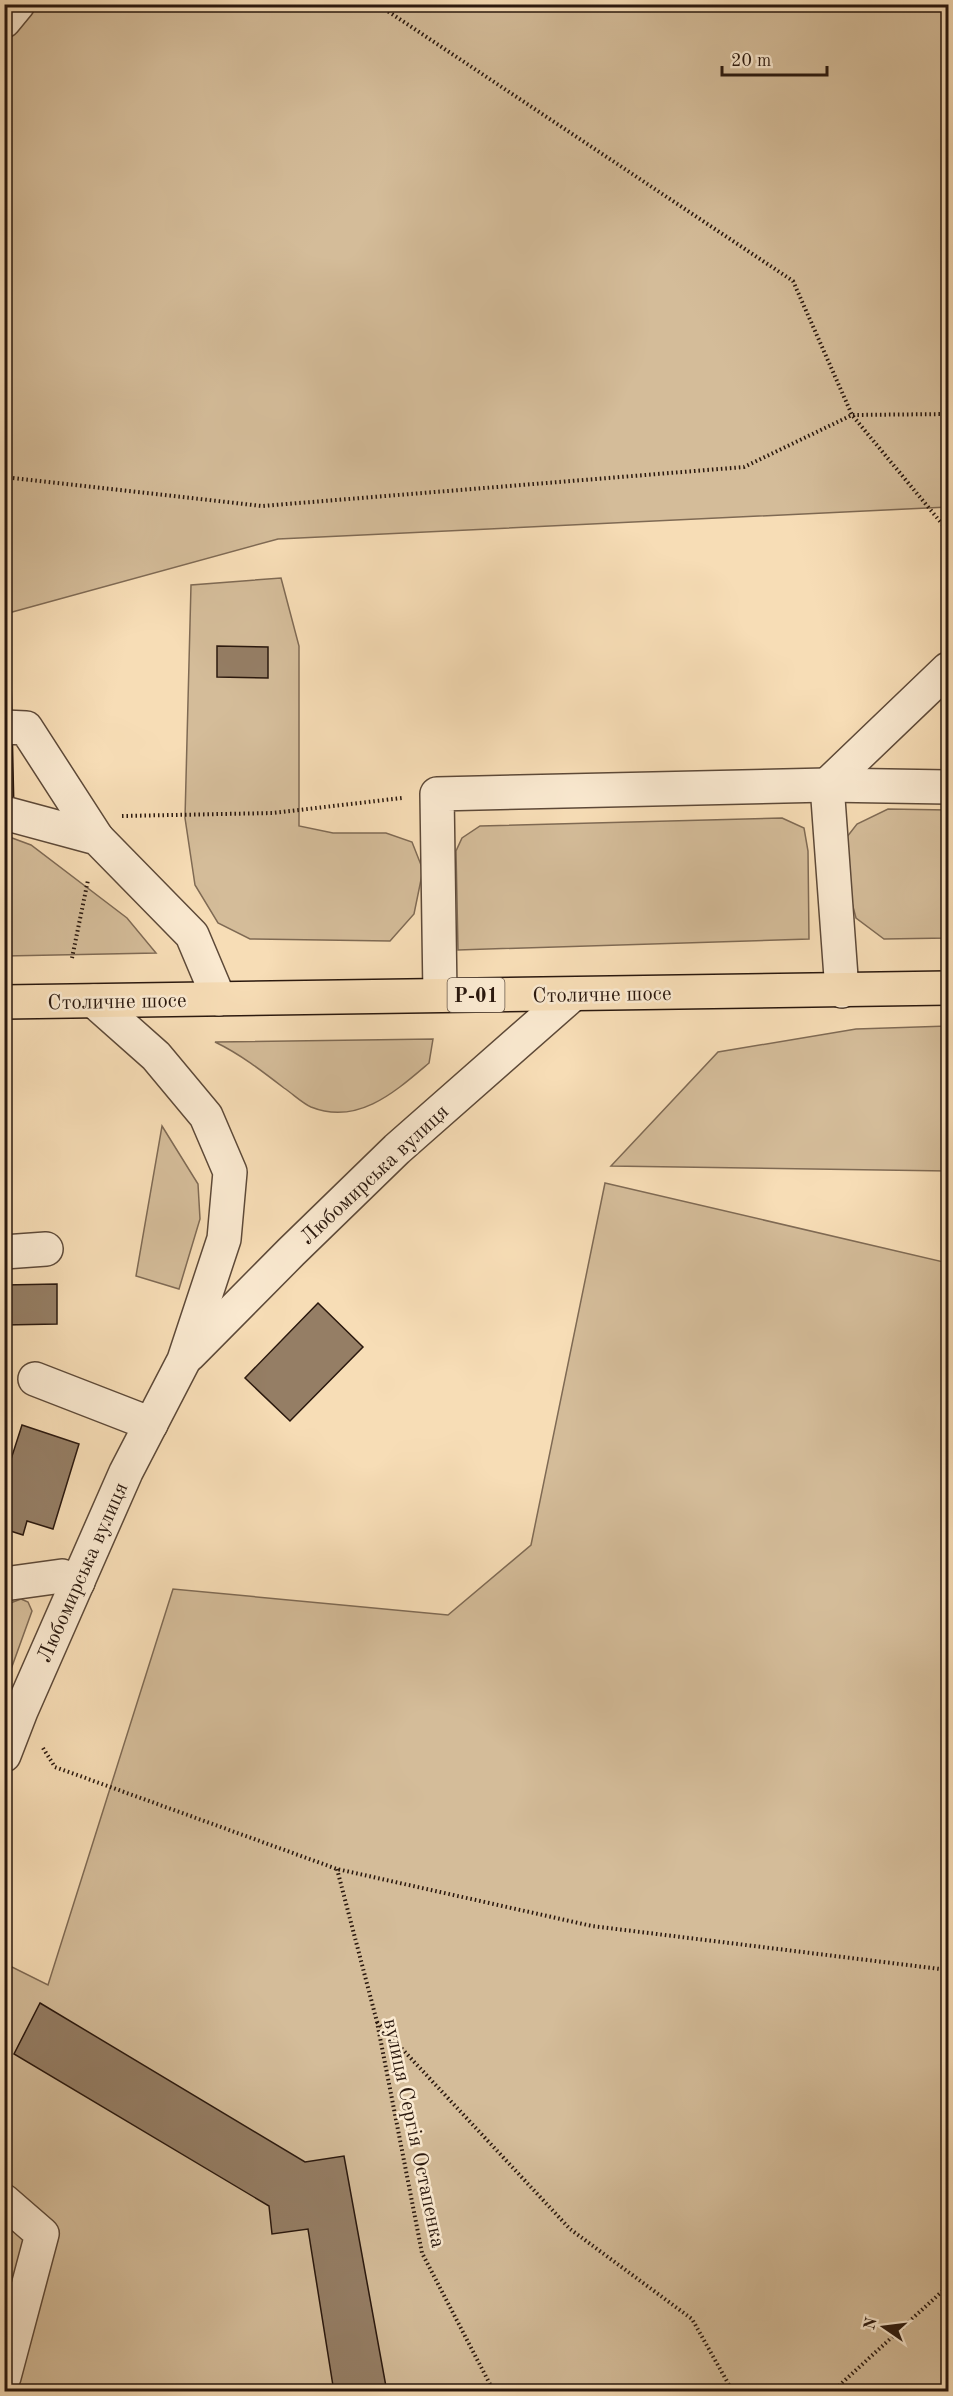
<svg xmlns="http://www.w3.org/2000/svg" width="953" height="2396" font-family="'Old Standard TT',serif">
  <rect width="100%" height="100%" fill="#f7ddb6"/>
  <filter id="stains"><feTurbulence type="fractalNoise" baseFrequency=".00333" numOctaves="4"/><feColorMatrix values="0 0 0 0 .2 0 0 0 0 .09 0 0 0 0 .02 0 0 0 .5 -.17"/></filter>
  <radialGradient id="worn" r=".72"><stop offset=".6" stop-color="#630" stop-opacity="0"/><stop offset="1" stop-color="#630" stop-opacity=".3"/></radialGradient>
  <g fill="#d4bc99" stroke="#7f6a54" stroke-width="1.5">
    <path d="M 5,5 L 948,5 L 948,507 L 278,539 L 5,614 Z"/>
    <path d="M 281,578 L 299,646 L 299,826 L 333,833 L 386,833 L 412,842 L 423,870 L 414,914 L 390,941 L 250,939 L 218,923 L 195,885 L 185,818 L 191,585 Z"/>
    <path d="M 888,809 L 948,810 L 948,938 L 884,939 L 856,918 L 847,884 L 843,842 L 857,824 Z"/>
    <path d="M 782,818 L 804,828 L 808,851 L 809,939 L 458,950 L 456,851 L 462,838 L 480,826 Z"/>
    <path d="M 4,835 L 31,845 L 127,918 L 156,953 L 5,956 Z"/>
    <path d="M 948,1026 L 948,1171 L 611,1166 L 718,1052 L 856,1029 Z"/>
    <path d="M 433,1039 L 429,1063 C 396,1091 358,1126 311,1107 C 302,1103 293,1094 284,1088 C 262,1071 240,1054 215,1042 Z"/>
    <path d="M 162,1126 L 198,1184 L 200,1219 L 179,1289 L 136,1276 Z"/>
    <path d="M 605,1183 L 948,1263 L 948,2391 L 5,2391 L 4,1963 L 48,1985 L 173,1589 L 448,1615 L 531,1545 Z"/>
    <path d="M 21,1599 L 28,1602 L 32,1611 L 5,1686 L 5,1605 Z"/>
  </g>
  <g fill="#957e65" stroke="#2a180e" stroke-width="1.5">
    <path d="M 4,635 L 10,635 L 14,812 L 4,812 Z"/>
    <path d="M 217,646 L 268,647 L 268,678 L 217,677 Z"/>
    <path d="M 57,1284 L 57,1324 L 4,1325 L 4,1285 Z"/>
    <path d="M 318,1303 L 363,1347 L 290,1421 L 245,1378 Z"/>
    <path d="M 22,1425 L 79,1444 L 53,1529 L 27,1521 L 23,1535 L 4,1529 L 4,1481 Z"/>
    <path d="M 40,2003 L 305,2162 L 344,2156 L 387,2392 L 334,2392 L 308,2229 L 272,2234 L 269,2206 L 14,2054 Z"/>
  </g>
  <g fill="none" stroke-linecap="round" stroke-linejoin="round">
    <defs>
      <g id="minor">
        <path d="M 4,21 L 18,4"/>
        <path d="M 4,727 L 26,728 L 97,838"/>
        <path d="M 4,813 L 97,838 L 192,935 L 219,999"/>
        <path d="M 842,991 L 827,785 L 948,669"/>
        <path d="M 440,995 L 437,794 L 827,785 L 948,787"/>
        <path d="M 4,1252 L 46,1249"/>
        <path d="M 189,1355 L 291,1252 L 397,1149 L 572,995"/>
        <path d="M 35,1379 L 151,1424"/>
        <path d="M 4,1584 L 62,1576 L 78,1582"/>
        <path d="M 4,1755 L 21,1711 L 126,1472 L 184,1360 L 224,1239 L 230,1172 L 206,1116 L 156,1056 L 94,1001"/>
        <path d="M 4,2201 L 42,2234 L 4,2377"/>
      </g>
      <path id="major" d="M 4,1002 L 948,988"/>
    </defs>
    <use href="#minor" stroke="#5d4938" stroke-width="36"/>
    <use href="#major" stroke="#2a180e" stroke-width="36"/>
    <g stroke="#2a180e" stroke-width="4" stroke-dasharray="1.5 3" stroke-linecap="butt">
      <path d="M 377,4 L 793,281 L 852,415 L 948,531"/>
      <path d="M 4,477 L 262,506 L 744,467 L 852,415 L 948,414"/>
      <path d="M 122,816 L 273,813 L 402,798"/>
      <path d="M 72,958 L 88,880"/>
      <path d="M 43,1748 L 55,1767 L 337,1869 L 592,1926 L 948,1970"/>
      <path d="M 337,1869 L 377,2022 L 422,2253 L 494,2392"/>
      <path d="M 377,2022 L 570,2229 L 692,2319 L 733,2392"/>
      <path d="M 832,2392 L 948,2286"/>
    </g>
    <use href="#minor" stroke="#fae9d0" stroke-width="33"/>
    <use href="#major" stroke="#f7ddb6" stroke-width="33"/>
  </g>
  <g text-anchor="middle" stroke-width="5" stroke-linejoin="round" paint-order="stroke">
    <rect fill="#fae9d0" stroke="#685748" stroke-width="1.5" x="447.5" y="978" width="57" height="34" rx="4.5"/>
    <g font-size="20" font-weight="bold" fill="#2a180e">
      <text x="476" y="1002">Р-01</text>
    </g>
    <g font-size="21" fill="#2a180e" stroke="#fae9d0">
      <text transform="translate(602 994) rotate(-1)" y="7">Столичне шосе</text>
      <text transform="translate(117 1001) rotate(-1)" y="7">Столичне шосе</text>
      <text transform="translate(374 1174) rotate(-43)" y="7">Любомирська вулиця</text>
      <text transform="translate(82 1572) rotate(-66)" y="7">Любомирська вулиця</text>
      <text transform="translate(415 2133) rotate(78)" y="7">вулиця Сергія Остапенка</text>
    </g>
  </g>
  <rect width="953" height="2396" fill="none" stroke="#f7ddb6" stroke-width="24"/>
  <rect x="6" y="6" width="941" height="2384" fill="none" stroke="#2a180e" stroke-width="3"/>
  <rect x="12" y="12" width="929" height="2372" fill="none" stroke="#2a180e" stroke-width="1.5"/>
  <g transform="translate(884 2327) rotate(284)" stroke="#fae9d0" stroke-width="4.5" paint-order="stroke">
  <path d="M0-4.5L10 22L0 15L-10 22Z" fill="#2a180e"/>
  <text y="-9" font-size="16" font-weight="bold" text-anchor="middle" fill="#2a180e">N</text>
  </g>
  <path d="M722 66v9h105v-9" fill="none" stroke="#2a180e" stroke-width="3"/>
  <text x="731" y="66" font-size="18" fill="#2a180e" stroke="#fae9d0" stroke-width="4.5" paint-order="stroke">20 m</text>
  <rect width="100%" height="100%" filter="url(#stains)"/>
  <rect width="100%" height="100%" fill="url(#worn)"/>
</svg>
